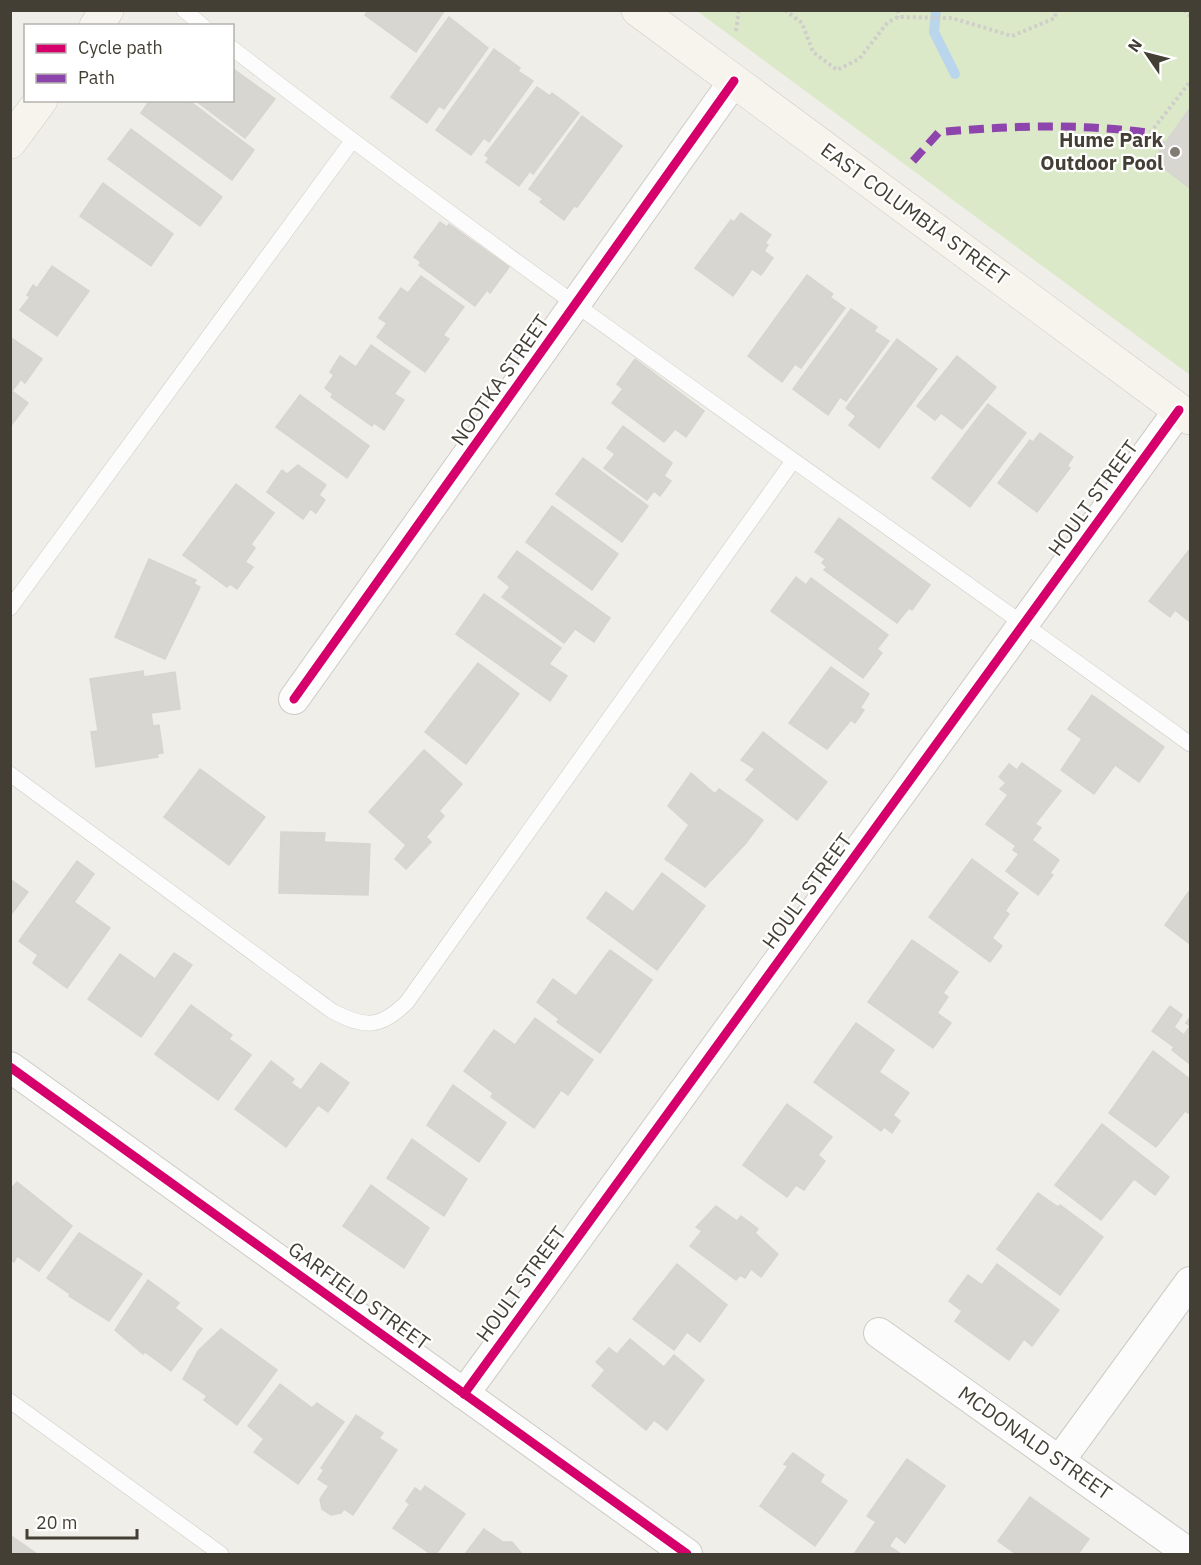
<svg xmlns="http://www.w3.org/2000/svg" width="1201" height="1565" font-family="'IBM Plex Sans',sans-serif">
  <rect width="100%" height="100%" fill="#efeee8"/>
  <path fill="#dbe9c8" d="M 697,11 L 1190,11 L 1190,375 Z"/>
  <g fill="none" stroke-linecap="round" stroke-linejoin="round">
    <path stroke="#b9d6ec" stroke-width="10" d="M 936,10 L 934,32 L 955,74"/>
  </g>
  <g fill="#d8d6d1" stroke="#d7d5ce" stroke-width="1.5">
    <path d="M 368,10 L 445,10 L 416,52 L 365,15 Z"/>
    <path d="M 449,17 L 488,48 L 444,109 L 439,106 L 427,123 L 391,97 Z"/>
    <path d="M 494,49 L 520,68 L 518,71 L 533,81 L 489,142 L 484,138 L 471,155 L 436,130 Z"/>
    <path d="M 232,68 L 275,99 L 245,138 L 195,100 L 232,100 Z"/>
    <path d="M 537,87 L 550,96 L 552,93 L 579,113 L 533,174 L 530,171 L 519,186 L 486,162 L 489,158 L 485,155 Z"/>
    <path d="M 150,100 L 188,100 L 254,150 L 232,180 L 141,113 Z"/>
    <path d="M 1190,108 L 1190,188 L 1153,160 Z"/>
    <path d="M 582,116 L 622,146 L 577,207 L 574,206 L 564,220 L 540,202 L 543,199 L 529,189 Z"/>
    <path d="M 131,129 L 222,197 L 200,226 L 108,159 Z"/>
    <path d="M 103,183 L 173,234 L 151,266 L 80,216 Z"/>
    <path d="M 741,213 L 771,235 L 765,243 L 768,245 L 764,251 L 773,258 L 761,275 L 752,269 L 733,296 L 695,268 L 731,220 L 734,222 Z"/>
    <path d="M 440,222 L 447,227 L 449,224 L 509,267 L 490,293 L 487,290 L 475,306 L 419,265 L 421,262 L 414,257 Z"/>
    <path d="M 52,266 L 89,291 L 57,336 L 20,310 L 30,297 L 27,295 L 33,285 L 37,288 Z"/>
    <path d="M 807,275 L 833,294 L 830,297 L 845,308 L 801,368 L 795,364 L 782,382 L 748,356 Z"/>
    <path d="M 421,276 L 464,307 L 443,335 L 449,339 L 425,372 L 377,337 L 387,323 L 379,318 L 401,288 L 408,293 Z"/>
    <path d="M 851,309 L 877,327 L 874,331 L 889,341 L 846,401 L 840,397 L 828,415 L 793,389 Z"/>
    <path d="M 10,337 L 42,359 L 25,383 L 21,379 L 12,391 L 28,403 L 10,427 Z"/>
    <path d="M 897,339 L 937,369 L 879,448 L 849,425 L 856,416 L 846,408 Z"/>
    <path d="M 371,345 L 410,372 L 394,394 L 404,400 L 384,430 L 374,423 L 372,426 L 331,397 L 333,394 L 325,388 L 334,375 L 330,372 L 340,356 L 356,367 Z"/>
    <path d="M 957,356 L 996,387 L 962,429 L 941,413 L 935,420 L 917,406 Z"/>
    <path d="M 635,359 L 704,411 L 686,437 L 675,429 L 664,442 L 612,403 L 623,389 L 617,384 Z"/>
    <path d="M 300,395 L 369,446 L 347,478 L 276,427 Z"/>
    <path d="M 988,404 L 1026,433 L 970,507 L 932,478 Z"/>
    <path d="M 623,426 L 672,463 L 664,476 L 671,481 L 660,496 L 654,491 L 647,500 L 604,468 L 615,454 L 607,448 Z"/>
    <path d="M 1040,433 L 1073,457 L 1067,466 L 1070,468 L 1037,512 L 998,483 L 1030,440 L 1033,442 Z"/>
    <path d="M 583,458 L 648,506 L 622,542 L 556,494 Z"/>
    <path d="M 298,465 L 326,485 L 319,495 L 325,500 L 316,513 L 310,509 L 303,519 L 267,492 L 282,470 L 287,474 Z"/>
    <path d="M 236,484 L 274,513 L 251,544 L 255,548 L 245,562 L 253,567 L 237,589 L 230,584 L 227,587 L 183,555 Z"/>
    <path d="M 552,506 L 618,554 L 592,590 L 526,542 Z"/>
    <path d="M 839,518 L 930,585 L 912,610 L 909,608 L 897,623 L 824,570 L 827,567 L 822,563 L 825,559 L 815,552 Z"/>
    <path d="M 1190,549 L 1190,622 L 1175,610 L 1170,617 L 1149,601 Z"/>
    <path d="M 517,551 L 610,618 L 594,642 L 575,629 L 564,643 L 502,597 L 510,587 L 498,577 Z"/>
    <path d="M 149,559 L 196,580 L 194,584 L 200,587 L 165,659 L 115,637 Z"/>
    <path d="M 796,577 L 806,585 L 811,578 L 888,635 L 877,649 L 882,653 L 863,678 L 771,611 Z"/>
    <path d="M 484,594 L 561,648 L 549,664 L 567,676 L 550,701 L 456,634 Z"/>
    <path d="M 478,663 L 519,694 L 466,764 L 425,732 Z"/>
    <path d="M 831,667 L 869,694 L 860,708 L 864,710 L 855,723 L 851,720 L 827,749 L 789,723 Z"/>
    <path d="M 143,671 L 144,677 L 175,672 L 180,709 L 151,713 L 153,726 L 159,725 L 163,753 L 157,754 L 158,757 L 96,767 L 91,732 L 98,731 L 90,679 Z"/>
    <path d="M 1092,695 L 1164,747 L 1139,782 L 1115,765 L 1094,794 L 1061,770 L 1082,739 L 1068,729 Z"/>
    <path d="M 763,732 L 827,782 L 797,820 L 746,780 L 755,769 L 741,760 Z"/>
    <path d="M 424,750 L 462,784 L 439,811 L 444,816 L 426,837 L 431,842 L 406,869 L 395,859 L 406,845 L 369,812 Z"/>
    <path d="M 1022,763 L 1061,791 L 1035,824 L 1041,828 L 1032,840 L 1059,860 L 1050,873 L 1053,875 L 1038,895 L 1006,871 L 1019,854 L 1013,850 L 1016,846 L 986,824 L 1008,795 L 1000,789 L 1006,783 L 999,777 L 1009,764 L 1017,770 Z"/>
    <path d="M 200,769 L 265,817 L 229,865 L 164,817 Z"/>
    <path d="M 691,773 L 715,794 L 719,789 L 763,820 L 746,843 L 705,887 L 665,859 L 689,825 L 668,806 Z"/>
    <path d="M 281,832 L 325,833 L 324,842 L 370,844 L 368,895 L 279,893 Z"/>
    <path d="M 972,859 L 1018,893 L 1005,911 L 1009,914 L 992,938 L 1002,946 L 990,962 L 929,917 Z"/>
    <path d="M 77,861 L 94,874 L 74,902 L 110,928 L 67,988 L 33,963 L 38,955 L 19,941 Z"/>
    <path d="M 662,873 L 705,906 L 657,970 L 587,918 L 606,892 L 633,912 Z"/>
    <path d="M 10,879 L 28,892 L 10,916 Z"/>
    <path d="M 1190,890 L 1190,944 L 1165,925 Z"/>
    <path d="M 912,940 L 958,972 L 943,993 L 948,997 L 937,1013 L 951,1023 L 933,1048 L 868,1002 Z"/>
    <path d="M 610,950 L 652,980 L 600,1053 L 557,1022 L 559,1019 L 537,1002 L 553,979 L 576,996 Z"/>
    <path d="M 174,953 L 192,965 L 141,1037 L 88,999 L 120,954 L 155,979 Z"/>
    <path d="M 191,1005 L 232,1035 L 229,1039 L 251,1055 L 218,1100 L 155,1054 Z"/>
    <path d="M 1170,1006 L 1182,1015 L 1174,1027 L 1184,1035 L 1190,1026 L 1186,1023 L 1190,1017 L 1190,1064 L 1172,1050 L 1174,1047 L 1152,1031 Z"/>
    <path d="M 535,1018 L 593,1060 L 568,1095 L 561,1090 L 534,1128 L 491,1097 L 493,1093 L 464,1071 L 494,1030 L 515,1045 Z"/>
    <path d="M 856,1023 L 894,1050 L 879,1072 L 909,1093 L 893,1115 L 900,1121 L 892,1133 L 884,1127 L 881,1131 L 814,1082 Z"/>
    <path d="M 1153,1051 L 1190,1079 L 1190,1114 L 1185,1111 L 1156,1147 L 1109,1113 Z"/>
    <path d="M 271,1061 L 294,1079 L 291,1083 L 301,1090 L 321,1063 L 349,1083 L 328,1112 L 318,1105 L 286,1147 L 235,1109 Z"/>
    <path d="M 453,1085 L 506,1123 L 479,1162 L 427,1125 Z"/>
    <path d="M 787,1104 L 832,1137 L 818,1155 L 825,1161 L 804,1190 L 796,1185 L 787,1197 L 743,1165 Z"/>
    <path d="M 1102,1124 L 1169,1177 L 1155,1195 L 1134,1179 L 1101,1220 L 1055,1185 Z"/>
    <path d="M 412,1139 L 467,1179 L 444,1216 L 387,1178 Z"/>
    <path d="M 17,1182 L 72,1226 L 39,1271 L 17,1256 L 14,1262 L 10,1259 L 10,1190 Z"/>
    <path d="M 371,1185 L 429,1228 L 404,1268 L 343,1226 Z"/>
    <path d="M 1038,1193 L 1058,1207 L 1060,1205 L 1103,1237 L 1060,1295 L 997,1249 Z"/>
    <path d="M 716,1206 L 737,1221 L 741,1216 L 758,1229 L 755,1233 L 778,1254 L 761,1277 L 751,1269 L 745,1278 L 740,1275 L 736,1280 L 690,1246 L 702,1231 L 696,1227 Z"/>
    <path d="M 79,1233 L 142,1274 L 109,1321 L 69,1296 L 70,1294 L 47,1278 Z"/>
    <path d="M 677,1264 L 727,1305 L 700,1342 L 687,1332 L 674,1350 L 633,1319 Z"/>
    <path d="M 997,1264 L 1059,1310 L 1032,1346 L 1024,1339 L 1009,1360 L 955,1321 L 962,1311 L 949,1301 L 968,1275 L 982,1285 Z"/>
    <path d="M 148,1280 L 179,1303 L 175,1308 L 202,1329 L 171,1371 L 145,1352 L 143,1354 L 115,1330 Z"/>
    <path d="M 221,1329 L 277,1370 L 237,1425 L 204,1400 L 207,1396 L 183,1379 L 198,1351 Z"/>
    <path d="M 630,1339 L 664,1367 L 674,1355 L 704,1380 L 667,1430 L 654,1420 L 646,1430 L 592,1386 L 605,1370 L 596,1362 L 609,1348 L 617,1354 Z"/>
    <path d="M 280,1384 L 312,1408 L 317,1403 L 344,1422 L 298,1484 L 254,1452 L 264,1439 L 248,1426 Z"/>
    <path d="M 356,1415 L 383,1433 L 379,1438 L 397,1450 L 353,1515 L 344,1509 L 341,1513 L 331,1515 L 322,1509 L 320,1499 L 329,1486 L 318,1479 L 324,1470 L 321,1468 Z"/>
    <path d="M 793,1453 L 824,1475 L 820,1482 L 847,1501 L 815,1546 L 760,1506 L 788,1466 L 784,1464 Z"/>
    <path d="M 907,1459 L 945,1486 L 905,1543 L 896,1536 L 889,1546 L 901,1554 L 854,1554 L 876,1522 L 867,1516 Z"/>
    <path d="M 425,1486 L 465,1514 L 436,1554 L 431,1554 L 393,1528 L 410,1504 L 406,1501 L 415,1488 L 421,1492 Z"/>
    <path d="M 1030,1497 L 1089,1539 L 1078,1554 L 1016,1554 L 998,1541 Z"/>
    <path d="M 484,1529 L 503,1542 L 512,1542 L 522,1554 L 465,1554 Z"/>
    <path d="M 10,1535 L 37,1554 L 10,1554 Z"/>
  </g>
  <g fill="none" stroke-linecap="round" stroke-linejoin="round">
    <defs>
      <g id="service">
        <path d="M 184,10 L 203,26"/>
        <path d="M 232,48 C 544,290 871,512 1190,744"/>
        <path d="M 10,608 L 352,141"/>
        <path d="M 10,774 L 332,1011 C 365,1028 380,1029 407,1002 L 793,461"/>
        <path d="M 10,1401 L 221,1554"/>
      </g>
      <g id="minor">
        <path d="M 294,699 L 734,81"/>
        <path d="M 10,1067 L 687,1554"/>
        <path d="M 879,1333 L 1190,1554"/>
        <path d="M 464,1394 L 1179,410"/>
        <path d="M 1060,1460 L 1190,1282"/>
      </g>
      <g id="secondary">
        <path d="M 638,10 L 1190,418"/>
        <path d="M 96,26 L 107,10"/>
        <path d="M 10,142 L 41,100"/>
      </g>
    </defs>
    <use href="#service" stroke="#cdcbc6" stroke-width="16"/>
    <use href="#minor" stroke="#cdcbc6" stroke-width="32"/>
    <use href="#secondary" stroke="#cecbbf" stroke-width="34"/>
    <g stroke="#d0ceca" stroke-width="4" stroke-dasharray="3 3" stroke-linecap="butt">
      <path d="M 785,10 L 802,23 L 813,52 L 837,70 L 859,59 L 888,22 L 898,17 L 952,18 L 1012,36 L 1055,18 L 1056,10"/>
      <path d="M 898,10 L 898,17"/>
      <path d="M 1184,10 L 1190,16"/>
      <path d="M 736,31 L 739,10"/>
      <path d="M 1164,144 L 1150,133 L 1190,82"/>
    </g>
    <use href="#service" stroke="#fdfcfc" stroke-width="15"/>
    <use href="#minor" stroke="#fdfcfc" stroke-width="30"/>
    <use href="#secondary" stroke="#f6f4ed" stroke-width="33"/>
    <path stroke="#8e44ad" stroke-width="8" stroke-dasharray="15 8" stroke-linecap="butt" d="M 913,161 L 939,132 C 1009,126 1079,123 1150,133"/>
    <defs>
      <g id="cycleway">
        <path d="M 294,699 L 734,81"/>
        <path d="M 10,1067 L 687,1554"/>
        <path d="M 464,1394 L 1179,410"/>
      </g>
    </defs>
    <use href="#cycleway" stroke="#fff" stroke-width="13"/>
    <use href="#cycleway" stroke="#d6006c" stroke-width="9"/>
  </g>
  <circle fill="#807c74" stroke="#fff" stroke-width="2" cx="1175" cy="152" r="6"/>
  <g text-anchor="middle" stroke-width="4.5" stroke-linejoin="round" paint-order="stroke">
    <g font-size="20" font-weight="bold" fill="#443f35" stroke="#fff" text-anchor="end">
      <text x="1163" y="147">Hume Park<tspan x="1163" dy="23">Outdoor Pool</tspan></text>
    </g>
    <g font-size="20" fill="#443f35" stroke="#fff">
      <text transform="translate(915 214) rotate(36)" y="7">EAST COLUMBIA STREET</text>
      <text transform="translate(500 380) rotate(-55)" y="7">NOOTKA STREET</text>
      <text transform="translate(1093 498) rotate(-54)" y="7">HOULT STREET</text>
      <text transform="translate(807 891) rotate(-54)" y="7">HOULT STREET</text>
      <text transform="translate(521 1284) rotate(-54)" y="7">HOULT STREET</text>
      <text transform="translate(359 1296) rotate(36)" y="7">GARFIELD STREET</text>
      <text transform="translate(1035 1443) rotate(35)" y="7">MCDONALD STREET</text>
    </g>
  </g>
  <rect width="1201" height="1565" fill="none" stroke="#443f35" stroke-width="24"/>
  <rect x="24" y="24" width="210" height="78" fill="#ffffff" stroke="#b4b2ae" stroke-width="1.5"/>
  <rect x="36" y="44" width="30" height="9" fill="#d6006c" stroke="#b4b2ae" stroke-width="1.5"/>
  <text x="78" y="54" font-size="18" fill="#443f35">Cycle path</text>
  <rect x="36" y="74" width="30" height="9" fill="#8e44ad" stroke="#b4b2ae" stroke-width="1.5"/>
  <text x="78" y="84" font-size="18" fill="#443f35">Path</text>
  <g transform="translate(1147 54) rotate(305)" stroke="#ffffff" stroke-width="4.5" paint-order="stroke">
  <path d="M0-4.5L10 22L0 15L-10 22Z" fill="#443f35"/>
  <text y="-9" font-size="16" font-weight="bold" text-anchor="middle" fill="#443f35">N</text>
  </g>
  <path d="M27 1529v9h110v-9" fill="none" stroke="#443f35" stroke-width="3"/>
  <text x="36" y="1529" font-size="18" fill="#443f35" stroke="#ffffff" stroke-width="4.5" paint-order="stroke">20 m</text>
</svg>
